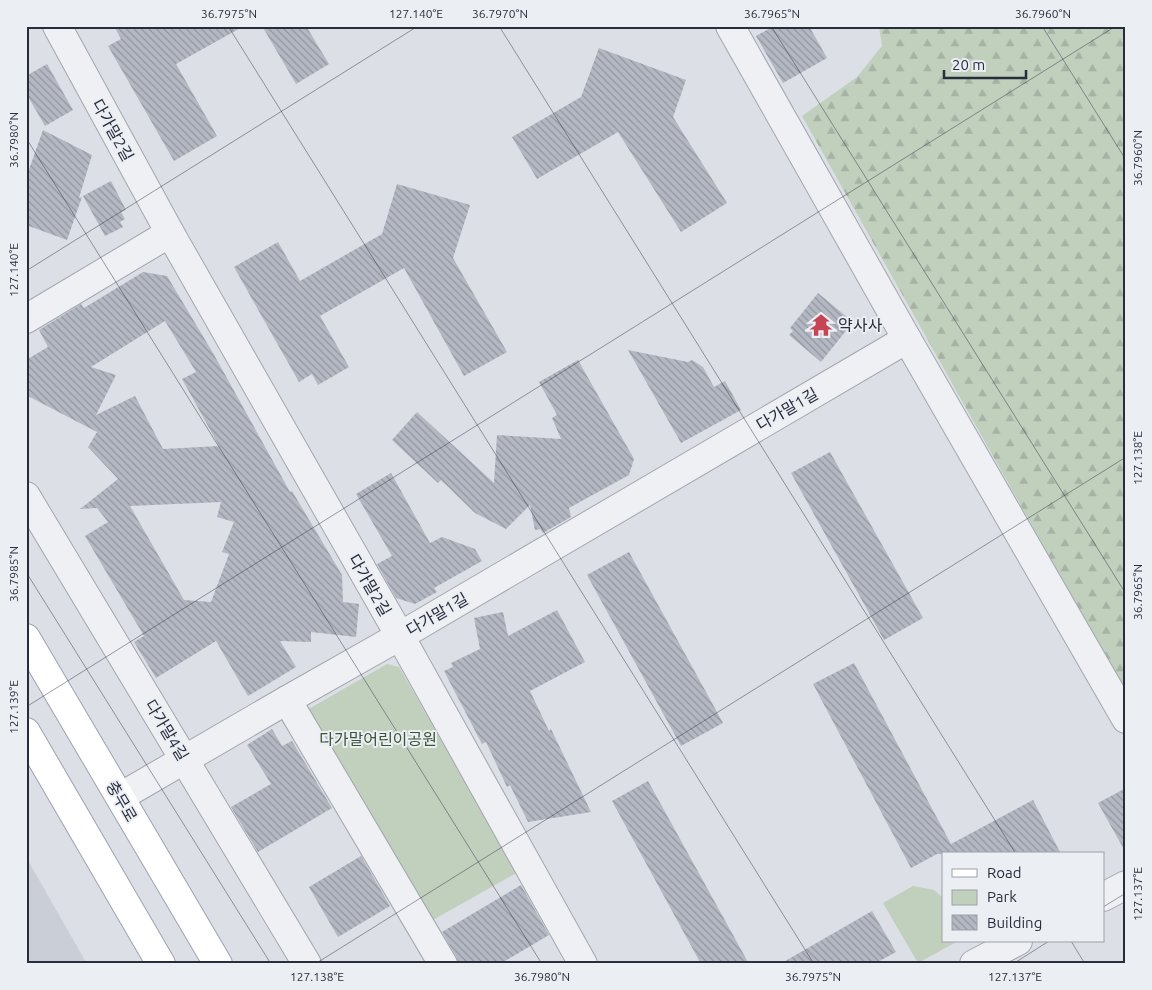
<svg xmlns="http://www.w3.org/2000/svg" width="1152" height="990" font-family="Ubuntu,'Noto Sans KR',sans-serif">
  <defs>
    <pattern id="forest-firs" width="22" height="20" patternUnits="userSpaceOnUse" patternTransform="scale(1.25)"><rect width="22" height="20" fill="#c1cfbd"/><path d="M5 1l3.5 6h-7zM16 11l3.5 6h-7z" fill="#a6b2a3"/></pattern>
    <pattern id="building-back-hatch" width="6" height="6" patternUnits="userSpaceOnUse" patternTransform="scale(1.25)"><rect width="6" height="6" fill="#b3b8c2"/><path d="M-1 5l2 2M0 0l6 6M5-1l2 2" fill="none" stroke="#92969f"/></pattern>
  </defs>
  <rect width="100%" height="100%" fill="#dcdfe5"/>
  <path fill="#caced7" d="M 26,857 L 87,964 L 26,964 Z"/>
  <path fill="url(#forest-firs)" d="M 879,26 L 1126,26 L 1126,693 L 802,116 L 857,77 L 882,46 Z"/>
  <g fill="#c1cfbd">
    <path d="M 387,664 L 399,667 L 518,872 L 424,925 L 307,710 Z"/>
    <path d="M 913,886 L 934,890 L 943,898 L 943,941 L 958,941 L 918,963 L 883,903 Z"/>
  </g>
  <g fill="url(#building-back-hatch)" fill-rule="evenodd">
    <path d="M 114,26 L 244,26 L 176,64 L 217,136 L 174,161 L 108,46 L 121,39 Z"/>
    <path d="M 262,26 L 306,26 L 329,64 L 296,84 Z"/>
    <path d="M 774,26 L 809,26 L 827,58 L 783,83 L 756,36 Z"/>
    <path d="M 599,48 L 686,80 L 673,117 L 727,203 L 681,232 L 618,132 L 537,179 L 512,137 L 581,97 Z"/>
    <path d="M 47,64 L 73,110 L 45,126 L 26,93 L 26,76 Z"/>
    <path d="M 43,130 L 92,155 L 79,198 L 82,197 L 67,240 L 26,225 L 26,178 Z"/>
    <path d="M 111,181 L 126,210 L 121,212 L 125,219 L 120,222 L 123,227 L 105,236 L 83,196 Z"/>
    <path d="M 397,184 L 470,205 L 453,258 L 507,352 L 464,376 L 404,268 L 320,316 L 349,367 L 318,385 L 312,374 L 299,382 L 234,267 L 278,242 L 300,281 L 382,234 Z"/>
    <path d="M 143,272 L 167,276 L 213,353 L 290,492 L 292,491 L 342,575 L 343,602 L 359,604 L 356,637 L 311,632 L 311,642 L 280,641 L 296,667 L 248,696 L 216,641 L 156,678 L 134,642 L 144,636 L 85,536 L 108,522 L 97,508 L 80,509 L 118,479 L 88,447 L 97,432 L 26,395 L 26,360 L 48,347 L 39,330 L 81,304 L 84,308 ZM 165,321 L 196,372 L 182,379 L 219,446 L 163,449 L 135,396 L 96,415 L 116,375 L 91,367 ZM 221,502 L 217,517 L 234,522 L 222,552 L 229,554 L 211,602 L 184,600 L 130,506 Z"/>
    <path d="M 818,293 L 853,322 L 821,362 L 789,335 L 793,331 L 790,328 Z"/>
    <path d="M 628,350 L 688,362 L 692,360 L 703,367 L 714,387 L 725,381 L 741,410 L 681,443 Z"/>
    <path d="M 578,360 L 634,459 L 629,475 L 569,508 L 571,517 L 543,533 L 540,529 L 535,530 L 530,505 L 506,529 L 475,513 L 441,480 L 438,483 L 392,440 L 417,412 L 494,483 L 497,435 L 561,439 L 552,418 L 557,415 L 539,382 Z"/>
    <path d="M 830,452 L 923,618 L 884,640 L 791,473 Z"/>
    <path d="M 391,473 L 430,543 L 442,537 L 475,549 L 482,561 L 434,588 L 437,592 L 415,604 L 396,598 L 377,564 L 392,556 L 356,494 Z"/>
    <path d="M 629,552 L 723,723 L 681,746 L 587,575 Z"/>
    <path d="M 557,610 L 585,662 L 530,691 L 549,731 L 551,729 L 591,812 L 528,822 L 510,785 L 507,787 L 486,742 L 482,744 L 444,671 L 453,667 L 451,663 L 480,649 L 474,618 L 503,612 L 508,636 Z"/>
    <path d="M 854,663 L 951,844 L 1033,800 L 1061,854 L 937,854 L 911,868 L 813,684 Z"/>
    <path d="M 272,729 L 282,746 L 292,741 L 332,808 L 258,852 L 231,807 L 271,784 L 247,745 Z"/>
    <path d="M 648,781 L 749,964 L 701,964 L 612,801 Z"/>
    <path d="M 1126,788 L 1126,853 L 1098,803 Z"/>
    <path d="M 361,856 L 390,906 L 338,937 L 309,887 Z"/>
    <path d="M 521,885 L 549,935 L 500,964 L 459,964 L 456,956 L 442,932 Z"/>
    <path d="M 872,911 L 896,952 L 874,964 L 780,964 Z"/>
  </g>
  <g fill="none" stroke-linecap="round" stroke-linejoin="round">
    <defs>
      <g id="minor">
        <path d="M 57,26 L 170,233 L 400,636 L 583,964"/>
        <path d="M 730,26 L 907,339"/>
        <path d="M 26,319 L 170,233"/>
        <path d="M 26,496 L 307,964"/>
        <path d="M 287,700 L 443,964"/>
        <path d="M 120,797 L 287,700 L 400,636 L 907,339 L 1126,719"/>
        <path d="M 1103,897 L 1126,885"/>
        <path d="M 974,964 L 1018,941"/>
      </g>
      <g id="major">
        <path d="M 26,638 L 218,964"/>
        <path d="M 26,732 L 161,964"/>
      </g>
    </defs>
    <use href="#minor" stroke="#a2a6af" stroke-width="30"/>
    <use href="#major" stroke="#9ca4b0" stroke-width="30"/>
    <use href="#minor" stroke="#eef0f4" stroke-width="28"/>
    <use href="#major" stroke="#fff" stroke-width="28"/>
  </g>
  <path fill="none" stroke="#272d3b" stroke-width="1" stroke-opacity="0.45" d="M 228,26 L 814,964M 499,26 L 1016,854M 771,26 L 1126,594M 1042,26 L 1126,160M 26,138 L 542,964M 26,271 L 418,26M 26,572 L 271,964M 26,707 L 1116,26M 1103,907 L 1126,893M 1071,941 L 1085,964M 315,964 L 1126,457M 1013,964 L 1049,941"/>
  <defs>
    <symbol id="temple-bare" viewBox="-9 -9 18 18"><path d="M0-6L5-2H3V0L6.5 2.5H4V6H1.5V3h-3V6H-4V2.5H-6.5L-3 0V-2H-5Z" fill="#c64555" stroke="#ebeef3" stroke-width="2.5" paint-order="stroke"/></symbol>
  </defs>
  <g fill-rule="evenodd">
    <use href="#temple-bare" x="805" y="309" width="32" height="32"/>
  </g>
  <g text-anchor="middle" stroke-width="4" stroke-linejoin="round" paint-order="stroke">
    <g font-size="16" fill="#272d3b" stroke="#ebeef3">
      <text transform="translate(113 130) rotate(61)" y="6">다가말2길</text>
      <text transform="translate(787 409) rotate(-30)" y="6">다가말1길</text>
      <text transform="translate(370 585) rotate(60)" y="6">다가말2길</text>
      <text transform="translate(437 614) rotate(-30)" y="6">다가말1길</text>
      <text transform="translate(167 730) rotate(59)" y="6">다가말4길</text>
      <text transform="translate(122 801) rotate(60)" y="6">충무로</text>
    </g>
    <g font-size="16" fill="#272d3b" stroke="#ebeef3" text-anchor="start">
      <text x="838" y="331">약사사</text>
    </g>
    <g font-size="16" fill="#3a5635" stroke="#ebeef3">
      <text x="378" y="745">다가말어린이공원</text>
    </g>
  </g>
  <rect width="1152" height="990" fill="none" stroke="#ebeef3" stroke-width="55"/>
  <rect x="942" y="852" width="162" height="90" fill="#ebeef3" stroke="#9da1a9"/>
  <rect x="952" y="869" width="25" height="8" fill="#ffffff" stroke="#9da1a9"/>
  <text x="987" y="878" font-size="15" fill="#272d3b">Road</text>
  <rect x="952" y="890" width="25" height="15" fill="#c1cfbd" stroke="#9da1a9"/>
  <text x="987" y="902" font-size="15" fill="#272d3b">Park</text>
  <rect x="952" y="915" width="25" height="15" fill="url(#building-back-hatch)" stroke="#9da1a9"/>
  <text x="987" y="928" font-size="15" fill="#272d3b">Building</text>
  <path d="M944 70v8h82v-8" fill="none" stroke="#272d3b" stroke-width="2.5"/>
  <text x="952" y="70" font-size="15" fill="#272d3b" stroke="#ebeef3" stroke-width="4" paint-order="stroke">20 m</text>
  <rect x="28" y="28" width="1096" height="934" fill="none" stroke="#272d3b" stroke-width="2"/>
  <g font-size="12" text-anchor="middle" fill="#272d3b">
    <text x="229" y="18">36.7975°N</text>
    <text x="416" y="18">127.140°E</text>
    <text x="500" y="18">36.7970°N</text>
    <text x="772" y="18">36.7965°N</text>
    <text x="1043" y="18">36.7960°N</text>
    <text transform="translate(14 140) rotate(-90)" y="4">36.7980°N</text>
    <text transform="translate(1138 158) rotate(-90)" y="4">36.7960°N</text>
    <text transform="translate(14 270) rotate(-90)" y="4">127.140°E</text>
    <text transform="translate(1138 458) rotate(-90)" y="4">127.138°E</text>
    <text transform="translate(14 574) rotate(-90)" y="4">36.7985°N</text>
    <text transform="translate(1138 592) rotate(-90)" y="4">36.7965°N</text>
    <text transform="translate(14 707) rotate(-90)" y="4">127.139°E</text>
    <text transform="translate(1138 894) rotate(-90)" y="4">127.137°E</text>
    <text x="317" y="981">127.138°E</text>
    <text x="542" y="981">36.7980°N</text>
    <text x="813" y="981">36.7975°N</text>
    <text x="1015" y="981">127.137°E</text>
  </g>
</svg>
